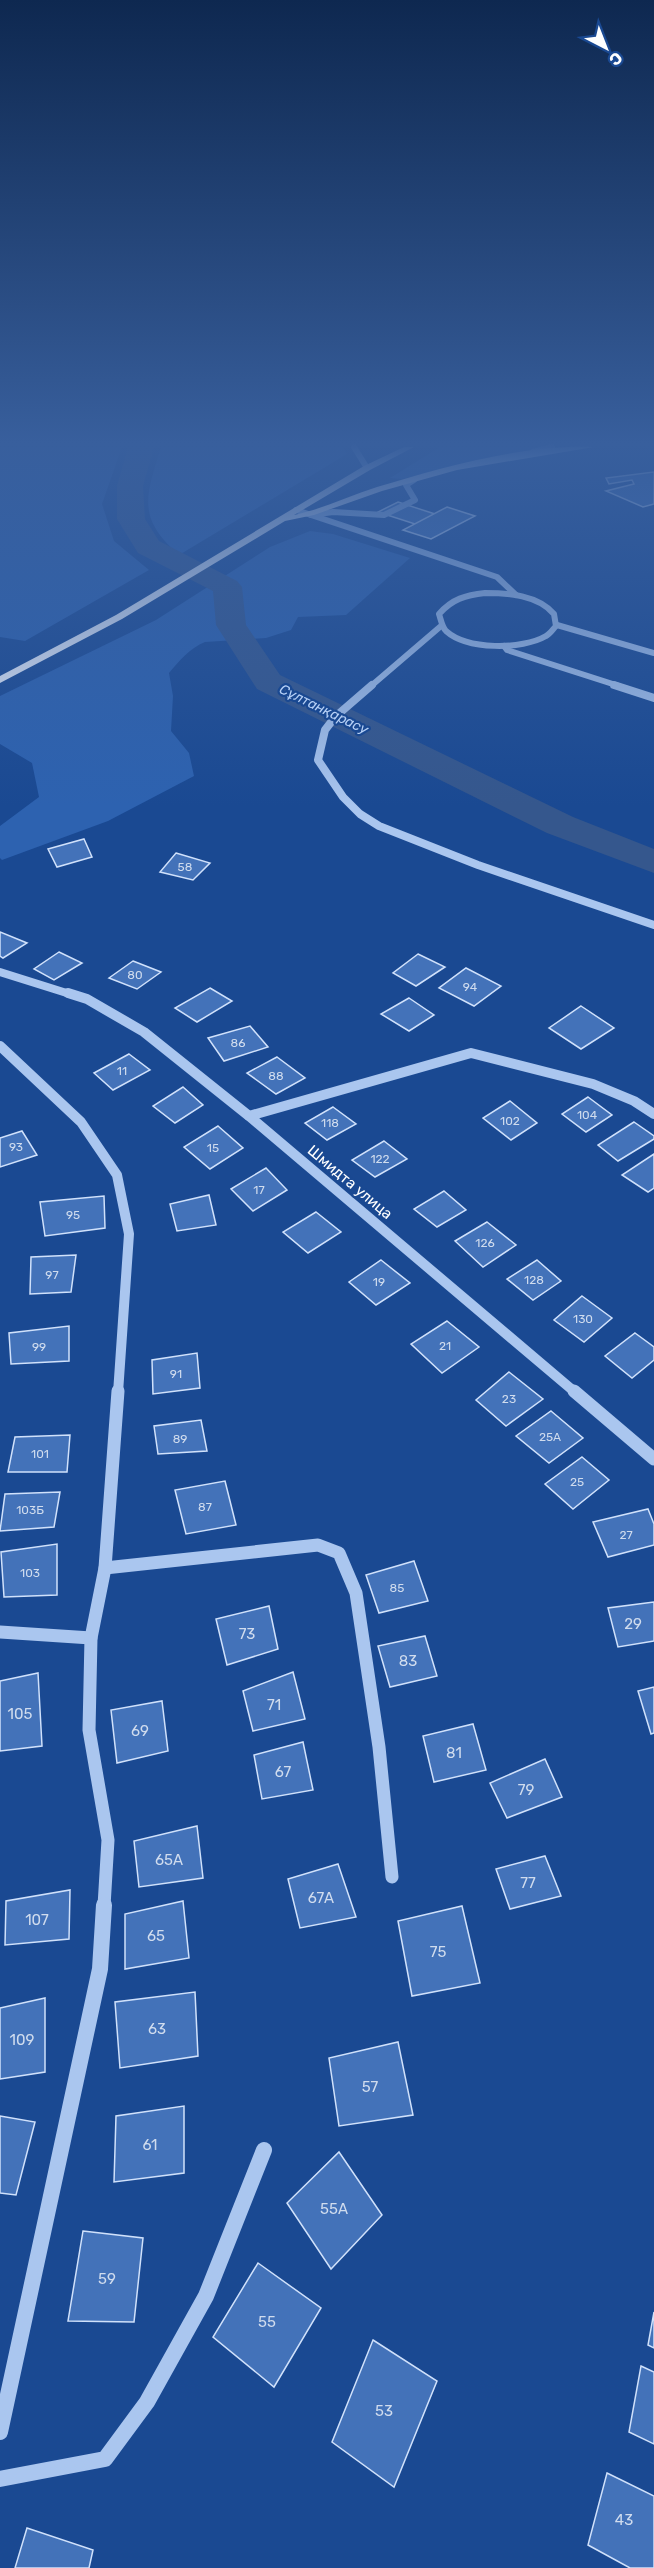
<svg xmlns="http://www.w3.org/2000/svg" width="654" height="2568" font-family="Rubik,sans-serif">
  <rect width="100%" height="100%" fill="#1a4992"/>
  <g fill="#2d62b0">
    <path d="M 0,447 L 122,447 L 102,504 L 114,541 L 149,570 L 25,641 L 0,637 Z"/>
    <path d="M 161,447 L 342,447 L 347,454 L 179,555 C 136,517 146,496 161,447 Z"/>
    <path d="M 440,447 L 541,447 L 402,479 L 390,478 Z"/>
    <path d="M 310,531 L 333,534 L 410,558 L 346,615 L 298,617 L 291,630 L 266,638 L 205,642 C 190,648 179,661 169,673 L 173,696 L 171,731 L 189,753 L 194,776 L 108,821 L 2,860 L 0,858 L 0,826 L 39,797 L 32,763 L 0,744 L 0,696 L 156,620 L 270,547 Z"/>
  </g>
  <g fill="none" stroke-linecap="round" stroke-linejoin="round">
    <path fill="#35578d" fill-rule="evenodd" d="M 128,447 L 154,447 L 143,486 L 145,519 L 159,541 L 237,581 L 242,587 L 246,625 L 280,675 L 573,817 L 654,849 L 654,873 L 547,833 L 257,689 L 216,625 L 213,591 L 138,553 L 117,519 L 117,486 Z"/>
  </g>
  <g fill="#4372b9" stroke="#d0e1fb" stroke-width="1.5">
    <path d="M 654,472 L 654,504 L 643,507 L 606,491 L 634,484 L 632,480 L 609,484 L 606,478 Z"/>
    <path d="M 398,502 L 438,515 L 418,525 L 378,512 Z"/>
    <path d="M 447,507 L 475,516 L 431,539 L 403,530 Z"/>
    <path d="M 84,839 L 92,857 L 57,867 L 48,849 Z"/>
    <path d="M 176,853 L 210,863 L 193,880 L 160,872 Z"/>
    <path d="M 0,932 L 27,943 L 3,958 L 0,956 Z"/>
    <path d="M 59,952 L 82,963 L 54,980 L 34,969 Z"/>
    <path d="M 418,954 L 445,967 L 416,986 L 393,973 Z"/>
    <path d="M 133,961 L 161,972 L 137,989 L 109,978 Z"/>
    <path d="M 466,968 L 501,986 L 474,1006 L 439,988 Z"/>
    <path d="M 210,988 L 232,1001 L 197,1022 L 175,1008 Z"/>
    <path d="M 409,998 L 434,1015 L 409,1031 L 381,1014 Z"/>
    <path d="M 581,1006 L 614,1028 L 581,1049 L 549,1028 Z"/>
    <path d="M 250,1026 L 268,1047 L 224,1061 L 208,1038 Z"/>
    <path d="M 129,1054 L 150,1070 L 113,1090 L 94,1073 Z"/>
    <path d="M 277,1057 L 305,1078 L 276,1094 L 247,1073 Z"/>
    <path d="M 183,1087 L 203,1105 L 175,1123 L 153,1106 Z"/>
    <path d="M 588,1097 L 612,1115 L 586,1132 L 562,1114 Z"/>
    <path d="M 510,1101 L 537,1123 L 511,1140 L 483,1118 Z"/>
    <path d="M 333,1107 L 356,1124 L 327,1140 L 305,1123 Z"/>
    <path d="M 634,1122 L 654,1136 L 654,1139 L 618,1161 L 598,1145 Z"/>
    <path d="M 218,1126 L 243,1148 L 210,1169 L 184,1147 Z"/>
    <path d="M 22,1131 L 37,1155 L 0,1167 L 0,1138 Z"/>
    <path d="M 384,1141 L 407,1159 L 375,1177 L 352,1160 Z"/>
    <path d="M 654,1154 L 654,1188 L 648,1192 L 622,1175 Z"/>
    <path d="M 266,1168 L 287,1190 L 253,1211 L 231,1189 Z"/>
    <path d="M 444,1191 L 466,1210 L 437,1227 L 414,1209 Z"/>
    <path d="M 209,1195 L 216,1225 L 177,1231 L 170,1204 Z"/>
    <path d="M 104,1196 L 105,1228 L 45,1236 L 40,1202 Z"/>
    <path d="M 316,1212 L 341,1232 L 308,1253 L 283,1232 Z"/>
    <path d="M 487,1222 L 516,1245 L 483,1267 L 455,1241 Z"/>
    <path d="M 76,1255 L 71,1292 L 30,1294 L 31,1257 Z"/>
    <path d="M 381,1260 L 410,1283 L 376,1305 L 349,1282 Z"/>
    <path d="M 537,1260 L 561,1281 L 533,1300 L 507,1279 Z"/>
    <path d="M 582,1296 L 612,1318 L 584,1342 L 554,1320 Z"/>
    <path d="M 447,1321 L 479,1347 L 442,1373 L 411,1344 Z"/>
    <path d="M 69,1326 L 69,1361 L 11,1364 L 9,1333 Z"/>
    <path d="M 635,1333 L 654,1347 L 654,1360 L 632,1378 L 605,1356 Z"/>
    <path d="M 197,1353 L 200,1388 L 153,1394 L 152,1360 Z"/>
    <path d="M 509,1372 L 543,1399 L 506,1426 L 476,1400 Z"/>
    <path d="M 551,1411 L 583,1438 L 549,1463 L 516,1436 Z"/>
    <path d="M 201,1420 L 207,1451 L 158,1454 L 154,1426 Z"/>
    <path d="M 70,1435 L 67,1472 L 8,1472 L 15,1437 Z"/>
    <path d="M 582,1457 L 609,1480 L 573,1509 L 545,1484 Z"/>
    <path d="M 225,1481 L 236,1525 L 186,1534 L 175,1490 Z"/>
    <path d="M 60,1492 L 54,1527 L 0,1531 L 5,1494 Z"/>
    <path d="M 648,1509 L 654,1524 L 654,1545 L 608,1557 L 593,1522 Z"/>
    <path d="M 57,1544 L 57,1595 L 4,1597 L 1,1552 Z"/>
    <path d="M 414,1561 L 428,1601 L 379,1613 L 366,1575 Z"/>
    <path d="M 654,1602 L 654,1641 L 618,1647 L 608,1608 Z"/>
    <path d="M 269,1606 L 278,1649 L 227,1665 L 216,1619 Z"/>
    <path d="M 425,1636 L 437,1676 L 390,1687 L 378,1646 Z"/>
    <path d="M 293,1672 L 305,1719 L 253,1731 L 243,1691 Z"/>
    <path d="M 38,1673 L 42,1746 L 0,1751 L 0,1681 Z"/>
    <path d="M 654,1687 L 654,1733 L 651,1734 L 638,1691 Z"/>
    <path d="M 162,1701 L 168,1751 L 117,1763 L 111,1710 Z"/>
    <path d="M 473,1724 L 486,1770 L 434,1782 L 423,1736 Z"/>
    <path d="M 303,1742 L 313,1790 L 262,1799 L 254,1755 Z"/>
    <path d="M 545,1759 L 562,1797 L 507,1818 L 490,1783 Z"/>
    <path d="M 197,1826 L 203,1878 L 139,1887 L 134,1841 Z"/>
    <path d="M 545,1856 L 561,1896 L 510,1909 L 496,1869 Z"/>
    <path d="M 338,1864 L 356,1917 L 300,1928 L 288,1879 Z"/>
    <path d="M 70,1890 L 69,1939 L 5,1945 L 6,1901 Z"/>
    <path d="M 183,1901 L 189,1958 L 125,1969 L 125,1914 Z"/>
    <path d="M 462,1906 L 480,1983 L 412,1996 L 398,1921 Z"/>
    <path d="M 195,1992 L 198,2056 L 120,2068 L 115,2002 Z"/>
    <path d="M 45,1998 L 45,2072 L 0,2079 L 0,2008 Z"/>
    <path d="M 398,2042 L 413,2115 L 339,2126 L 329,2058 Z"/>
    <path d="M 184,2106 L 184,2173 L 114,2182 L 116,2116 Z"/>
    <path d="M 0,2116 L 35,2122 L 16,2195 L 0,2193 Z"/>
    <path d="M 339,2152 L 382,2215 L 331,2269 L 287,2203 Z"/>
    <path d="M 83,2231 L 143,2238 L 134,2322 L 68,2321 Z"/>
    <path d="M 258,2263 L 321,2308 L 274,2387 L 213,2337 Z"/>
    <path d="M 654,2312 L 654,2348 L 648,2345 Z"/>
    <path d="M 373,2340 L 437,2381 L 394,2487 L 332,2442 Z"/>
    <path d="M 641,2366 L 654,2372 L 654,2444 L 629,2432 Z"/>
    <path d="M 607,2473 L 654,2496 L 654,2568 L 630,2568 L 588,2545 Z"/>
    <path d="M 27,2528 L 93,2550 L 89,2568 L 15,2568 Z"/>
  </g>
  <g fill="none" stroke-linecap="round" stroke-linejoin="round">
    <g stroke="#aac6ef" stroke-width="6">
      <path d="M 354,447 L 367,468"/>
      <path d="M 533,452 L 552,447"/>
      <path d="M 296,510 L 497,577 L 516,595"/>
      <path d="M 311,515 L 333,512 L 384,515 L 415,500 L 406,485 L 414,480"/>
      <path d="M 485,593 C 508,593 538,595 554,614 L 556,626 C 553,629 550,634 546,636 C 522,650 467,650 446,631 C 442,627 441,620 439,614 C 452,599 466,595 485,593 Z"/>
      <path d="M 557,625 L 654,653"/>
      <path d="M 504,646 L 507,650 L 619,686"/>
      <path d="M 371,686 L 441,626"/>
    </g>
    <g stroke="#aac6ef" stroke-width="8">
      <path d="M 372,685 L 335,717 L 325,730 L 318,760 L 343,797 L 360,814 L 379,826 L 478,865 L 654,925"/>
      <path d="M 614,685 L 654,698"/>
      <path d="M 0,972 L 73,995"/>
    </g>
    <g stroke="#aac6ef" stroke-width="10">
      <path d="M 68,993 L 87,999 L 144,1032 L 249,1116 L 576,1393"/>
      <path d="M 0,1046 L 81,1122 L 117,1175 L 129,1234 L 118,1393"/>
      <path d="M 249,1116 L 471,1053 L 593,1084 L 634,1101 L 654,1114"/>
    </g>
    <g stroke="#aac6ef" stroke-width="13">
      <path d="M 574,1391 L 654,1459"/>
      <path d="M 105,1568 L 318,1545 L 339,1553 L 356,1593 L 379,1747 L 392,1877"/>
      <path d="M 0,1632 L 91,1638"/>
      <path d="M 104,1906 L 108,1840 L 89,1730 L 91,1638 L 105,1568 L 118,1391"/>
    </g>
    <g stroke="#aac6ef" stroke-width="16">
      <path d="M 0,2432 L 100,1969 L 104,1905"/>
      <path d="M 0,2479 L 105,2459 L 147,2402 L 206,2296 L 264,2150"/>
    </g>
    <path fill="#f2f6ff" fill-rule="evenodd" d="M 404,447 L 414,447 L 370,470 L 294,515 C 323,509 349,496 377,487 C 443,467 524,444 594,447 L 457,470 L 382,491 L 314,515 L 285,521 L 122,619 L 0,683 L 0,676 L 116,615 L 364,466 Z"/>
  </g>
  <linearGradient id="sky" x2="0" y2="1"><stop stop-color="#0e2850"/><stop offset="0.55" stop-color="#385f9d"/><stop offset="1" stop-color="#385f9d" stop-opacity="0"/></linearGradient>
  <rect width="654" height="806" fill="url(#sky)"/>
  <g text-anchor="middle" stroke-width="4.5" stroke-linejoin="round" paint-order="stroke">
    <g font-size="12" fill="#d0dcee">
      <text x="185" y="871">58</text>
      <text x="135" y="979">80</text>
      <text x="470" y="991">94</text>
      <text x="238" y="1047">86</text>
      <text x="122" y="1075">11</text>
      <text x="276" y="1080">88</text>
      <text x="587" y="1119">104</text>
      <text x="510" y="1125">102</text>
      <text x="330" y="1127">118</text>
      <text x="16" y="1151">93</text>
      <text x="213" y="1152">15</text>
      <text x="380" y="1163">122</text>
      <text x="259" y="1194">17</text>
      <text x="73" y="1219">95</text>
      <text x="485" y="1247">126</text>
      <text x="52" y="1279">97</text>
      <text x="534" y="1284">128</text>
      <text x="379" y="1286">19</text>
      <text x="583" y="1323">130</text>
      <text x="445" y="1350">21</text>
      <text x="39" y="1351">99</text>
      <text x="176" y="1378">91</text>
      <text x="509" y="1403">23</text>
      <text x="550" y="1441">25А</text>
      <text x="180" y="1443">89</text>
      <text x="40" y="1458">101</text>
      <text x="577" y="1486">25</text>
      <text x="205" y="1511">87</text>
      <text x="30" y="1514">103Б</text>
      <text x="626" y="1539">27</text>
      <text x="30" y="1577">103</text>
      <text x="397" y="1592">85</text>
    </g>
    <g font-size="14" font-style="italic" fill="#b6d0f6" stroke="#1a4992">
      <text transform="translate(324 709) rotate(26)" y="5">Сұлтанқарасу</text>
    </g>
    <g font-size="15" fill="#fff" stroke="#1a4992">
      <text transform="translate(350 1182) rotate(40)" y="5">Шмидта улица</text>
    </g>
    <g font-size="15" fill="#d0dcee">
      <text x="633" y="1629">29</text>
      <text x="247" y="1639">73</text>
      <text x="408" y="1666">83</text>
      <text x="274" y="1710">71</text>
      <text x="20" y="1719">105</text>
      <text x="140" y="1736">69</text>
      <text x="454" y="1758">81</text>
      <text x="283" y="1777">67</text>
      <text x="526" y="1795">79</text>
      <text x="169" y="1865">65А</text>
      <text x="528" y="1888">77</text>
      <text x="321" y="1903">67А</text>
      <text x="37" y="1925">107</text>
      <text x="156" y="1941">65</text>
      <text x="438" y="1957">75</text>
      <text x="157" y="2034">63</text>
      <text x="22" y="2045">109</text>
      <text x="370" y="2092">57</text>
      <text x="150" y="2150">61</text>
      <text x="334" y="2214">55А</text>
      <text x="107" y="2284">59</text>
      <text x="267" y="2327">55</text>
      <text x="384" y="2416">53</text>
      <text x="624" y="2525">43</text>
    </g>
  </g>
  <g transform="translate(606 48) rotate(138)" stroke="#1a4992" stroke-width="4.5" paint-order="stroke">
  <path d="M0-4.5L10 22L0 15L-10 22Z" fill="#ffffff"/>
  <text y="-9" font-size="16" font-weight="bold" text-anchor="middle" fill="#ffffff">С</text>
  </g>
</svg>
